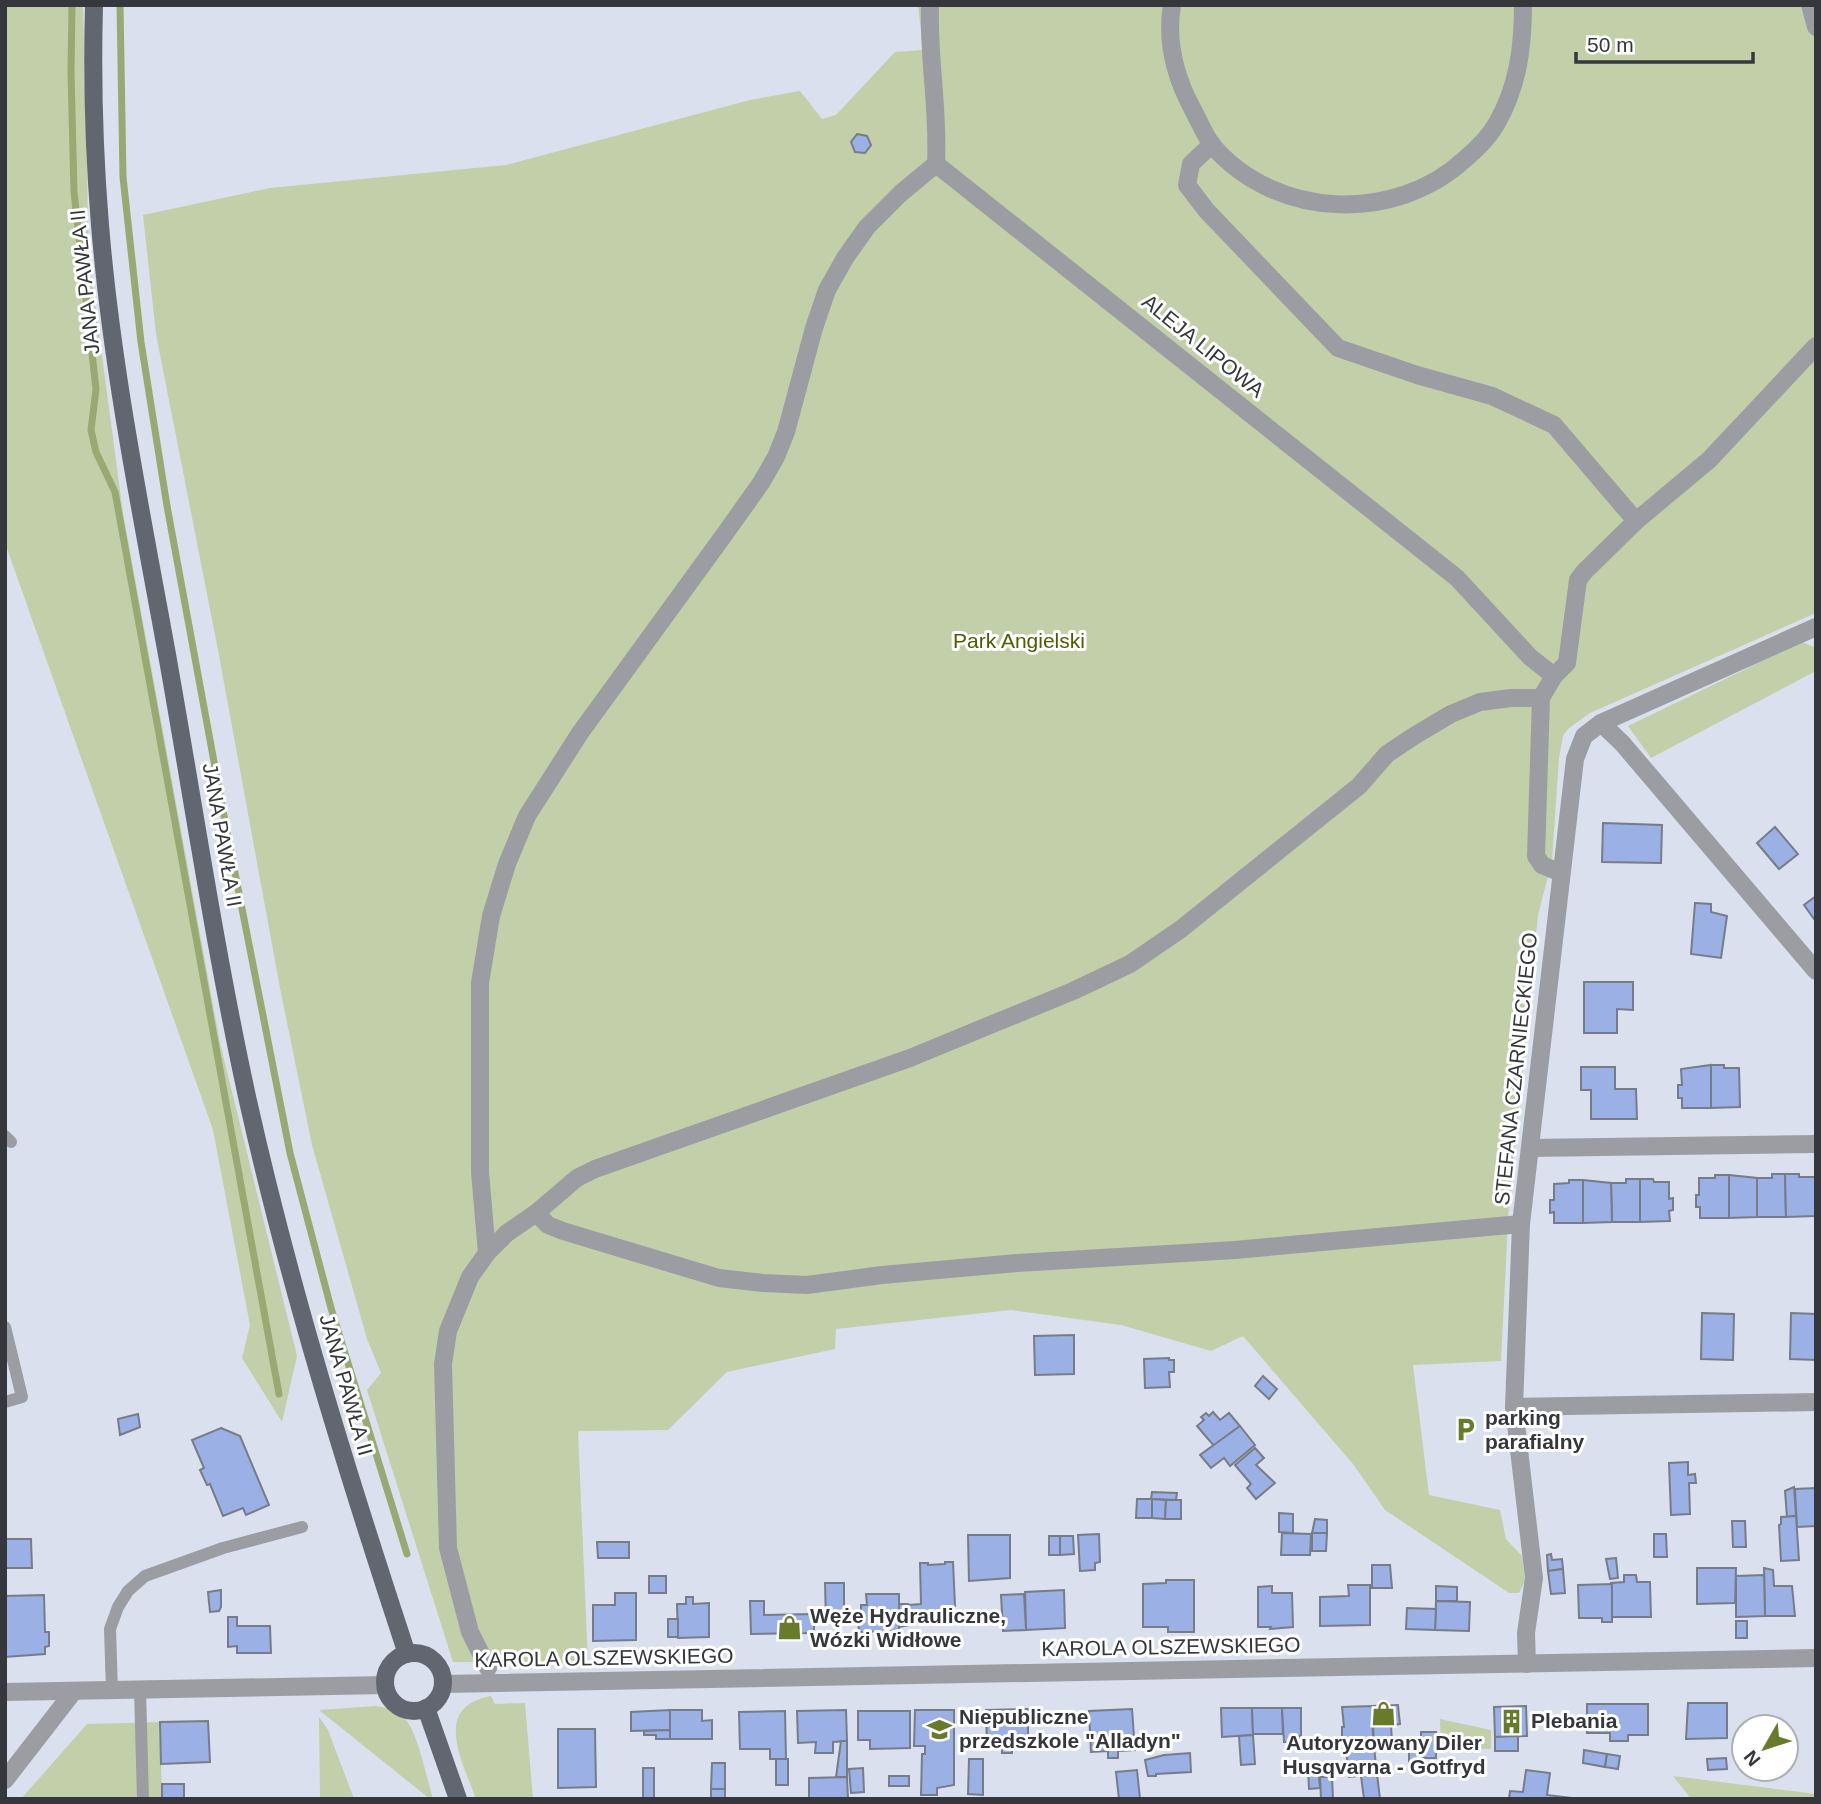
<svg xmlns="http://www.w3.org/2000/svg" width="1821" height="1804" font-family="Arial,sans-serif">
  <rect width="100%" height="100%" fill="#dae0ee"/>
  <g fill="#c3cfa9">
    <path d="M 5,5 L 83,5 L 89,258 L 123,513 L 220,1043 L 297,1356 L 282,1422 L 242,1358 L 250,1325 L 213,1130 L 5,543 Z"/>
    <path d="M 918,5 L 1816,5 L 1816,613 L 1590,713 L 1568,729 L 1563,736 L 1559,758 L 1552,861 L 1538,915 L 1509,1204 L 1501,1361 L 1413,1365 L 1429,1495 L 1500,1510 L 1506,1539 L 1522,1556 L 1525,1581 L 1519,1593 L 1509,1593 L 1385,1510 L 1353,1464 L 1243,1336 L 1211,1351 L 1121,1325 L 1011,1310 L 836,1329 L 835,1349 L 727,1372 L 668,1430 L 578,1431 L 588,1663 L 453,1662 L 367,1390 L 381,1373 L 367,1339 L 312,1145 L 280,988 L 218,650 L 156,334 L 143,215 L 270,188 L 506,165 L 750,100 L 800,91 L 822,119 L 836,115 L 895,52 L 923,50 Z"/>
    <path d="M 1802,642 L 1816,648 L 1816,671 L 1651,758 L 1628,726 Z"/>
    <path d="M 491,1696 L 495,1704 L 525,1703 L 533,1799 L 476,1799 C 463,1762 431,1707 491,1696 Z"/>
    <path d="M 376,1706 C 388,1708 398,1710 406,1720 C 418,1734 427,1779 433,1799 L 430,1799 L 319,1710 Z"/>
    <path d="M 319,1717 L 328,1730 L 354,1799 L 320,1799 Z"/>
    <path d="M 1440,1719 L 1491,1730 L 1491,1749 L 1441,1747 Z"/>
    <path d="M 160,1722 L 162,1799 L 21,1799 L 87,1724 Z"/>
    <path d="M 1673,1776 L 1816,1794 L 1816,1799 L 1691,1799 Z"/>
  </g>
  <g fill="none" stroke-linecap="round" stroke-linejoin="round">
    <g stroke="#99a972" stroke-width="7">
      <path d="M 72,5 L 71,72 L 74,192 L 96,389 L 91,430 L 96,452 L 115,492 L 279,1394"/>
      <path d="M 120,5 L 123,177 L 141,342 L 167,506 L 226,827 L 290,1153 L 331,1308 L 407,1554"/>
    </g>
  </g>
  <g fill="#9bb0e4" stroke="#767c88" stroke-width="2">
    <path d="M 857,134 L 867,136 L 871,145 L 865,153 L 855,152 L 851,142 Z"/>
    <path d="M 1603,823 L 1662,825 L 1661,863 L 1602,862 Z"/>
    <path d="M 1775,827 L 1798,854 L 1779,869 L 1757,843 Z"/>
    <path d="M 1816,896 L 1816,917 L 1814,919 L 1804,905 Z"/>
    <path d="M 1695,903 L 1711,904 L 1711,912 L 1727,916 L 1721,958 L 1691,954 Z"/>
    <path d="M 1584,982 L 1633,982 L 1633,1010 L 1617,1009 L 1617,1033 L 1584,1033 Z"/>
    <path d="M 1711,1065 L 1711,1108 L 1682,1108 L 1682,1098 L 1678,1098 L 1678,1085 L 1682,1085 L 1681,1069 Z"/>
    <path d="M 1711,1065 L 1724,1065 L 1724,1068 L 1739,1068 L 1740,1107 L 1711,1108 Z"/>
    <path d="M 1581,1067 L 1615,1067 L 1615,1089 L 1636,1089 L 1637,1119 L 1591,1119 L 1591,1090 L 1581,1090 Z"/>
    <path d="M 1772,1174 L 1785,1174 L 1786,1217 L 1757,1217 L 1757,1178 L 1772,1178 Z"/>
    <path d="M 1785,1174 L 1799,1174 L 1799,1177 L 1815,1177 L 1815,1216 L 1786,1217 Z"/>
    <path d="M 1715,1175 L 1729,1175 L 1729,1218 L 1700,1218 L 1700,1207 L 1696,1207 L 1696,1195 L 1699,1195 L 1699,1178 L 1715,1178 Z"/>
    <path d="M 1729,1175 L 1757,1178 L 1757,1217 L 1729,1218 Z"/>
    <path d="M 1626,1179 L 1640,1179 L 1640,1222 L 1612,1222 L 1611,1183 L 1626,1183 Z"/>
    <path d="M 1640,1179 L 1653,1179 L 1654,1182 L 1669,1182 L 1669,1199 L 1673,1198 L 1673,1210 L 1669,1211 L 1670,1221 L 1640,1222 Z"/>
    <path d="M 1569,1180 L 1583,1180 L 1583,1223 L 1554,1223 L 1554,1212 L 1550,1213 L 1550,1200 L 1554,1200 L 1554,1184 L 1569,1183 Z"/>
    <path d="M 1583,1180 L 1611,1183 L 1612,1222 L 1583,1223 Z"/>
    <path d="M 1702,1313 L 1734,1314 L 1733,1360 L 1701,1359 Z"/>
    <path d="M 1791,1313 L 1816,1314 L 1816,1360 L 1790,1359 Z"/>
    <path d="M 1074,1335 L 1074,1374 L 1035,1375 L 1034,1336 Z"/>
    <path d="M 1169,1358 L 1169,1360 L 1174,1360 L 1174,1372 L 1169,1372 L 1170,1387 L 1145,1388 L 1144,1359 Z"/>
    <path d="M 1263,1376 L 1277,1389 L 1269,1399 L 1255,1386 Z"/>
    <path d="M 1213,1412 L 1220,1420 L 1229,1413 L 1240,1426 L 1214,1446 L 1197,1426 L 1204,1420 L 1201,1417 L 1206,1413 L 1209,1416 Z"/>
    <path d="M 138,1414 L 140,1427 L 120,1435 L 118,1419 Z"/>
    <path d="M 1240,1426 L 1255,1445 L 1230,1466 L 1224,1458 L 1211,1468 L 1200,1455 Z"/>
    <path d="M 221,1428 L 240,1436 L 269,1505 L 246,1515 L 243,1508 L 223,1516 L 210,1484 L 207,1485 L 200,1470 L 204,1468 L 192,1440 Z"/>
    <path d="M 1255,1448 L 1264,1458 L 1256,1465 L 1275,1483 L 1256,1499 L 1247,1488 L 1251,1484 L 1235,1465 Z"/>
    <path d="M 1688,1462 L 1688,1475 L 1695,1474 L 1696,1483 L 1689,1483 L 1690,1514 L 1671,1515 L 1669,1463 Z"/>
    <path d="M 1794,1487 L 1796,1516 L 1787,1517 L 1785,1491 Z"/>
    <path d="M 1816,1488 L 1816,1526 L 1797,1527 L 1795,1489 Z"/>
    <path d="M 1152,1492 L 1177,1493 L 1176,1500 L 1151,1499 Z"/>
    <path d="M 1137,1499 L 1152,1499 L 1152,1518 L 1136,1518 Z"/>
    <path d="M 1152,1499 L 1166,1500 L 1165,1519 L 1152,1518 Z"/>
    <path d="M 1166,1500 L 1181,1500 L 1181,1519 L 1165,1519 Z"/>
    <path d="M 1279,1513 L 1293,1514 L 1293,1533 L 1279,1532 Z"/>
    <path d="M 1796,1516 L 1799,1560 L 1781,1561 L 1779,1525 L 1781,1524 L 1781,1517 Z"/>
    <path d="M 1315,1519 L 1327,1520 L 1327,1533 L 1312,1533 Z"/>
    <path d="M 1732,1521 L 1745,1521 L 1746,1547 L 1733,1547 Z"/>
    <path d="M 1282,1533 L 1311,1534 L 1310,1555 L 1281,1555 Z"/>
    <path d="M 1312,1533 L 1327,1533 L 1326,1551 L 1312,1551 Z"/>
    <path d="M 1099,1534 L 1100,1562 L 1095,1563 L 1095,1570 L 1080,1571 L 1078,1535 Z"/>
    <path d="M 1654,1534 L 1666,1534 L 1667,1557 L 1654,1557 Z"/>
    <path d="M 968,1535 L 1010,1535 L 1010,1578 L 969,1581 Z"/>
    <rect x="1049" y="1536" width="11" height="19"/>
    <path d="M 1060,1536 L 1073,1536 L 1074,1554 L 1060,1555 Z"/>
    <path d="M 5,1539 L 31,1539 L 32,1568 L 5,1568 Z"/>
    <path d="M 597,1542 L 629,1542 L 629,1558 L 598,1558 Z"/>
    <path d="M 1551,1554 L 1552,1560 L 1562,1559 L 1563,1569 L 1548,1571 L 1547,1555 Z"/>
    <path d="M 1616,1558 L 1618,1578 L 1610,1579 L 1606,1559 Z"/>
    <path d="M 945,1562 L 953,1562 L 955,1606 L 948,1607 L 949,1612 L 912,1616 L 910,1622 L 909,1605 L 921,1604 L 920,1563 L 928,1563 L 928,1565 L 945,1564 Z"/>
    <path d="M 1372,1565 L 1390,1565 L 1392,1588 L 1372,1588 Z"/>
    <path d="M 1697,1568 L 1736,1568 L 1735,1603 L 1697,1604 Z"/>
    <path d="M 1764,1568 L 1773,1570 L 1774,1586 L 1792,1586 L 1795,1616 L 1765,1616 Z"/>
    <path d="M 1563,1569 L 1565,1593 L 1551,1594 L 1548,1571 Z"/>
    <path d="M 1624,1575 L 1636,1575 L 1637,1582 L 1650,1582 L 1651,1617 L 1612,1617 L 1611,1583 L 1624,1582 Z"/>
    <path d="M 1764,1575 L 1765,1616 L 1736,1617 L 1736,1576 Z"/>
    <rect x="649" y="1576" width="17" height="17"/>
    <path d="M 1166,1580 L 1194,1580 L 1194,1632 L 1168,1632 L 1168,1627 L 1143,1627 L 1143,1584 L 1166,1583 Z"/>
    <path d="M 825,1583 L 844,1583 L 844,1622 L 826,1622 Z"/>
    <path d="M 1612,1584 L 1612,1622 L 1602,1622 L 1602,1618 L 1579,1618 L 1578,1585 Z"/>
    <path d="M 1348,1585 L 1370,1585 L 1370,1625 L 1320,1626 L 1320,1597 L 1349,1596 Z"/>
    <path d="M 1272,1586 L 1272,1593 L 1292,1593 L 1293,1627 L 1270,1629 L 1271,1627 L 1258,1627 L 1258,1587 Z"/>
    <path d="M 1436,1586 L 1457,1587 L 1457,1601 L 1436,1601 Z"/>
    <path d="M 221,1590 L 221,1607 L 219,1611 L 210,1612 L 208,1592 Z"/>
    <path d="M 1064,1590 L 1065,1628 L 1026,1630 L 1025,1592 Z"/>
    <path d="M 615,1593 L 636,1593 L 636,1640 L 593,1641 L 593,1605 L 615,1605 Z"/>
    <path d="M 866,1594 L 899,1594 L 899,1631 L 859,1632 L 858,1614 L 861,1614 L 861,1605 L 867,1605 Z"/>
    <path d="M 1024,1594 L 1026,1630 L 1003,1631 L 1001,1595 Z"/>
    <path d="M 44,1595 L 45,1632 L 49,1632 L 49,1646 L 45,1647 L 45,1654 L 5,1657 L 5,1596 Z"/>
    <path d="M 686,1597 L 693,1597 L 693,1604 L 709,1603 L 709,1637 L 678,1638 L 677,1604 L 686,1604 Z"/>
    <path d="M 750,1601 L 764,1601 L 764,1615 L 814,1614 L 814,1633 L 751,1634 Z"/>
    <path d="M 1436,1601 L 1470,1602 L 1469,1631 L 1435,1630 Z"/>
    <path d="M 899,1604 L 908,1604 L 910,1625 L 899,1627 Z"/>
    <path d="M 1407,1608 L 1436,1609 L 1435,1630 L 1406,1629 Z"/>
    <path d="M 228,1617 L 237,1617 L 237,1626 L 270,1626 L 271,1653 L 237,1653 L 237,1646 L 228,1647 Z"/>
    <rect x="668" y="1619" width="10" height="18"/>
    <rect x="1736" y="1621" width="11" height="17"/>
    <path d="M 1688,1703 L 1727,1703 L 1727,1738 L 1686,1739 Z"/>
    <path d="M 1587,1704 L 1648,1704 L 1648,1735 L 1628,1735 L 1628,1741 L 1610,1741 L 1610,1733 L 1587,1733 Z"/>
    <path d="M 1398,1705 L 1400,1724 L 1391,1725 L 1392,1742 L 1374,1744 L 1372,1706 Z"/>
    <path d="M 1372,1706 L 1373,1738 L 1342,1738 L 1342,1727 L 1344,1727 L 1342,1707 Z"/>
    <path d="M 1526,1706 L 1527,1736 L 1495,1737 L 1494,1707 Z"/>
    <path d="M 1221,1708 L 1252,1708 L 1253,1735 L 1222,1737 Z"/>
    <path d="M 1252,1708 L 1282,1708 L 1283,1734 L 1253,1734 Z"/>
    <path d="M 1282,1708 L 1301,1708 L 1301,1736 L 1299,1736 L 1299,1742 L 1284,1742 Z"/>
    <path d="M 1028,1709 L 1028,1746 L 1012,1746 L 1012,1753 L 1002,1753 L 1002,1746 L 987,1746 L 986,1710 Z"/>
    <path d="M 1132,1709 L 1135,1750 L 1118,1751 L 1118,1758 L 1108,1758 L 1108,1751 L 1091,1752 L 1089,1711 Z"/>
    <path d="M 670,1710 L 670,1730 L 631,1731 L 631,1712 Z"/>
    <path d="M 670,1710 L 702,1710 L 702,1721 L 712,1720 L 712,1739 L 670,1739 Z"/>
    <path d="M 846,1710 L 847,1741 L 833,1742 L 833,1753 L 815,1753 L 816,1742 L 798,1743 L 797,1711 Z"/>
    <path d="M 915,1710 L 954,1710 L 954,1785 L 937,1788 L 937,1795 L 921,1795 L 922,1754 L 925,1754 L 925,1746 L 914,1746 Z"/>
    <path d="M 785,1711 L 786,1759 L 770,1759 L 770,1749 L 740,1749 L 739,1712 Z"/>
    <path d="M 858,1711 L 910,1711 L 910,1748 L 870,1749 L 870,1740 L 858,1740 Z"/>
    <path d="M 208,1721 L 210,1762 L 161,1764 L 160,1722 Z"/>
    <path d="M 558,1729 L 595,1729 L 596,1787 L 558,1788 Z"/>
    <path d="M 670,1730 L 670,1739 L 656,1739 L 656,1735 L 644,1735 L 644,1731 Z"/>
    <rect x="1421" y="1732" width="15" height="26"/>
    <path d="M 1253,1735 L 1255,1764 L 1241,1765 L 1239,1736 Z"/>
    <path d="M 1518,1736 L 1518,1751 L 1495,1751 L 1495,1737 Z"/>
    <path d="M 1373,1738 L 1377,1774 L 1349,1777 L 1345,1741 Z"/>
    <path d="M 841,1741 L 847,1741 L 847,1777 L 836,1777 Z"/>
    <rect x="1409" y="1745" width="11" height="19"/>
    <path d="M 1584,1750 L 1607,1754 L 1605,1767 L 1583,1763 Z"/>
    <path d="M 1190,1753 L 1191,1772 L 1156,1774 L 1156,1776 L 1148,1776 L 1145,1760 L 1164,1755 Z"/>
    <path d="M 1607,1754 L 1620,1756 L 1618,1769 L 1605,1767 Z"/>
    <path d="M 1726,1758 L 1727,1769 L 1708,1770 L 1707,1759 Z"/>
    <rect x="776" y="1759" width="12" height="26"/>
    <path d="M 969,1759 L 983,1759 L 983,1795 L 968,1794 Z"/>
    <path d="M 712,1763 L 725,1763 L 725,1789 L 711,1789 Z"/>
    <path d="M 1318,1767 L 1320,1788 L 1309,1789 L 1308,1768 Z"/>
    <rect x="643" y="1768" width="11" height="31"/>
    <path d="M 863,1768 L 864,1792 L 851,1793 L 849,1769 Z"/>
    <path d="M 1137,1770 L 1140,1799 L 1119,1799 L 1116,1772 Z"/>
    <path d="M 1526,1770 L 1550,1773 L 1547,1795 L 1580,1799 L 1509,1799 L 1510,1791 L 1523,1792 Z"/>
    <path d="M 1377,1774 L 1380,1799 L 1364,1799 L 1361,1776 Z"/>
    <rect x="889" y="1776" width="20" height="10"/>
    <path d="M 847,1777 L 848,1798 L 809,1799 L 809,1778 Z"/>
    <path d="M 1320,1777 L 1332,1777 L 1333,1799 L 1321,1799 Z"/>
    <rect x="162" y="1784" width="22" height="14"/>
    <rect x="711" y="1789" width="14" height="10"/>
  </g>
  <g fill="none" stroke-linecap="round" stroke-linejoin="round">
    <g stroke="#9b9da3" stroke-width="12">
      <path d="M 5,1136 L 11,1142"/>
      <path d="M 5,1327 L 22,1397 L 5,1402"/>
      <path d="M 140,1690 L 143,1799"/>
      <path d="M 112,1691 L 110,1629 L 118,1607 L 128,1591 L 145,1576 L 223,1548 L 302,1527"/>
    </g>
    <g stroke="#9b9da3" stroke-width="18">
      <path d="M 930,5 C 928,58 939,111 936,164 L 1457,578 L 1530,657 L 1554,676"/>
      <path d="M 1172,5 C 1166,41 1175,76 1192,108 C 1198,119 1204,134 1212,145 C 1275,219 1395,224 1465,159 C 1477,149 1489,137 1497,123 C 1518,86 1523,47 1523,5"/>
      <path d="M 1810,5 L 1816,27"/>
      <path d="M 1212,144 L 1191,164 L 1187,185 L 1206,210 L 1338,348 L 1417,375 L 1492,396 L 1554,425 L 1636,521 L 1709,460 L 1816,346"/>
      <path d="M 1601,723 L 1622,743 L 1816,971"/>
      <path d="M 1561,873 L 1542,865 L 1536,856 L 1541,698 L 1554,676 L 1567,663 L 1578,580 L 1584,572 L 1636,521"/>
      <path d="M 1530,1148 L 1816,1144"/>
      <path d="M 536,1213 L 548,1225 L 563,1231 L 719,1278 L 763,1283 L 807,1285 L 882,1275 L 1017,1263 L 1235,1250 L 1521,1224"/>
      <path d="M 487,1253 L 480,1172 L 480,983 L 491,916 L 507,864 L 527,816 L 580,733 L 724,535 L 761,483 L 776,457 L 786,432 L 814,328 L 827,290 L 845,258 L 867,227 L 901,193 L 936,164"/>
      <path d="M 1514,1407 L 1816,1402"/>
      <path d="M 1527,1664 L 1526,1633 L 1534,1578 L 1514,1407 L 1521,1224 L 1575,759 L 1584,736 L 1601,723 L 1816,627"/>
      <path d="M 488,1668 L 470,1632 L 448,1548 L 443,1364 L 448,1331 L 470,1277 L 487,1253 L 507,1233 L 536,1213 L 577,1178 L 595,1169 L 910,1058 L 1073,991 L 1130,964 L 1181,929 L 1359,786 L 1387,754 L 1414,736 L 1451,714 L 1480,702 L 1511,698 L 1541,698"/>
      <path d="M 443,1684 L 1816,1658"/>
      <path d="M 5,1692 L 385,1685"/>
      <path d="M 5,1780 L 74,1691"/>
    </g>
    <g stroke="#626670" stroke-width="18">
      <path d="M 94,5 C 92,78 94,152 100,225 C 112,371 142,516 168,660 C 194,807 216,955 248,1101 C 290,1289 347,1472 407,1654"/>
      <circle cx="414" cy="1682" r="29"/>
      <path d="M 426,1708 L 458,1799"/>
    </g>
  </g>
  <defs>
    <symbol id="parking-bare" viewBox="-9 -9 18 18"><path d="M-3.5-5.5H1a3.5 3.5 0 0 1 0 7H-1V5.5H-3.5ZM-1-3.4V-.6H.8a1.4 1.4 0 0 0 0-2.8Z" fill="#687b2b" stroke="#fff" stroke-width="2.5" paint-order="stroke"/></symbol>
    <symbol id="shop-bare" viewBox="-9 -9 18 18"><path d="M-5-2.5h2.3a2.7 3.5 0 0 1 5.4 0H5L5.5 6h-11ZM-1.5-2.5h3a1.5 2.3 0 0 0-3 0Z" fill="#687b2b" stroke="#fff" stroke-width="2.5" paint-order="stroke"/></symbol>
    <symbol id="building-bare" viewBox="-9 -9 18 18"><path d="M-4-6H4V6H1V3H-1V6H-4ZM-2.5-4.3h1.7v1.8h-1.7ZM.8-4.3h1.7v1.8H.8ZM-2.5-1h1.7V.8h-1.7ZM.8-1h1.7V.8H.8Z" fill="#687b2b" stroke="#fff" stroke-width="2.5" paint-order="stroke"/></symbol>
    <symbol id="school-bare" viewBox="-9 -9 18 18"><path d="M0-5L7-2L0 1L-7-2ZM-4 1L0 2.5L4 1V4Q0 6-4 4Z" fill="#687b2b" stroke="#fff" stroke-width="2.5" paint-order="stroke"/></symbol>
  </defs>
  <g fill-rule="evenodd">
    <use href="#parking-bare" x="1448" y="1412" width="35" height="35"/>
    <use href="#shop-bare" x="772" y="1610" width="35" height="35"/>
    <use href="#shop-bare" x="1366" y="1696" width="35" height="35"/>
    <use href="#building-bare" x="1494" y="1704" width="35" height="35"/>
    <use href="#school-bare" x="922" y="1712" width="35" height="35"/>
  </g>
  <g text-anchor="middle" stroke-width="6" stroke-linejoin="round" paint-order="stroke">
    <g font-size="21" fill="#35373c" stroke="#fff">
      <text transform="translate(85 282) rotate(-96)" y="7">JANA PAWŁA II</text>
      <text transform="translate(1203 346) rotate(39)" y="7">ALEJA LIPOWA</text>
      <text transform="translate(222 835) rotate(80)" y="7">JANA PAWŁA II</text>
      <text transform="translate(1516 1069) rotate(-84)" y="7">STEFANA CZARNIECKIEGO</text>
      <text transform="translate(346 1385) rotate(74)" y="7">JANA PAWŁA II</text>
      <text transform="translate(1171 1647) rotate(-1)" y="7">KAROLA OLSZEWSKIEGO</text>
      <text transform="translate(604 1658) rotate(-1)" y="7">KAROLA OLSZEWSKIEGO</text>
    </g>
    <g font-size="21" fill="#4c5e00" stroke="#fff">
      <text x="1019" y="648">Park Angielski</text>
    </g>
    <g font-size="21" font-weight="bold" fill="#35373c" stroke="#fff" text-anchor="start">
      <text x="1485" y="1425">parking<tspan x="1485" dy="24">parafialny</tspan></text>
      <text x="810" y="1623">Węże Hydrauliczne,<tspan x="810" dy="24">Wózki Widłowe</tspan></text>
      <text x="959" y="1724">Niepubliczne<tspan x="959" dy="24">przedszkole "Alladyn"</tspan></text>
      <text x="1531" y="1728">Plebania</text>
      <text x="1384" y="1750" text-anchor="middle">Autoryzowany Diler<tspan x="1384" dy="24">Husqvarna - Gotfryd</tspan></text>
    </g>
  </g>
  <rect width="1821" height="1804" fill="none" stroke="#35373c" stroke-width="14"/>
  <g transform="translate(1765 1748) rotate(231)"><circle r="33" fill="#ffffff" stroke="#aeafb1" stroke-width="2"/>
  <path d="M0-5L12 26L0 18L-12 26Z" fill="#687b2b"/>
  <text y="-10" font-size="19" font-weight="bold" text-anchor="middle" fill="#35373c">N</text>
  </g>
  <path d="M1576 52v10h177v-10" fill="none" stroke="#35373c" stroke-width="3.5"/>
  <text x="1587" y="52" font-size="21" fill="#35373c" stroke="#ffffff" stroke-width="5" paint-order="stroke">50 m</text>
</svg>
